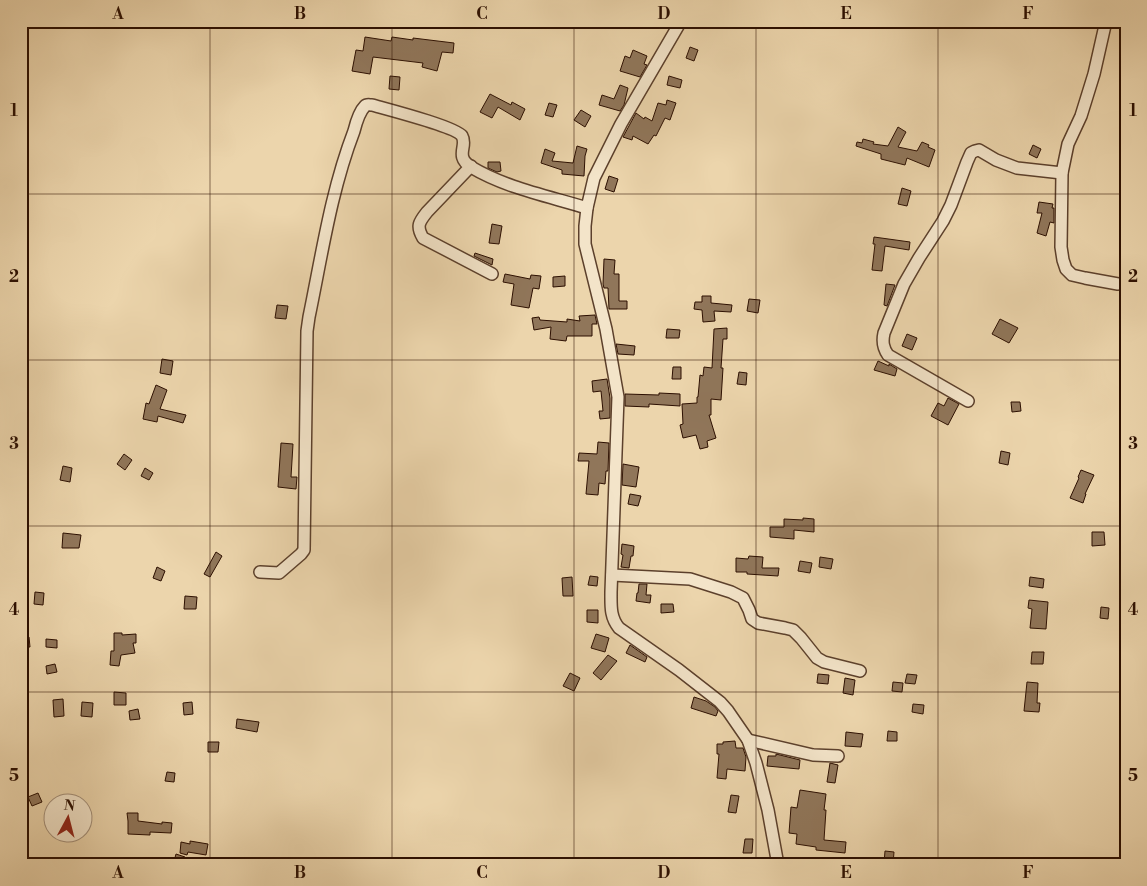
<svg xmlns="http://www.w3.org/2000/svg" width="1147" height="886" font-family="'Libre Bodoni',serif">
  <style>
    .building { fill: #90765a; stroke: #2c0f01 }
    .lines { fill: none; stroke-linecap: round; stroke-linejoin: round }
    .minor-casing { stroke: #5c402c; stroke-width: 14 }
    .minor { stroke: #f3e4c9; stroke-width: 11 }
    .grid { fill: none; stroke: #2c0f01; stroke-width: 1; stroke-opacity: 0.55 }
    .neatline { fill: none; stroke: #2c0f01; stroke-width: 2 }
    .grid-label { font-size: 16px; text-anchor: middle; font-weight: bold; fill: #2c0f01 }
  </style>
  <rect width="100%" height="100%" fill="#ecd5ac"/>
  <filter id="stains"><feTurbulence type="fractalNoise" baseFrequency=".004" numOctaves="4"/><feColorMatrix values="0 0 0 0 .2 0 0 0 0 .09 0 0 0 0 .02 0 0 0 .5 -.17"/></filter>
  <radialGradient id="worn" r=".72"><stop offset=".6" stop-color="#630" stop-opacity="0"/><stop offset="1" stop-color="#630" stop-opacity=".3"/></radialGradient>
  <g class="building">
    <polygon points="365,37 391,41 392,37 413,40 413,38 454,43 453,53 442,52 437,71 422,67 423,63 373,57 370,74 352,71 356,50 363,51"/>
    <polygon points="690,47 698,50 694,61 686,58"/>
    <polygon points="633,50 647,56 644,64 647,65 640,77 620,71 625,56 630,58"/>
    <polygon points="390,76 400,77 399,90 389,89"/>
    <polygon points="669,76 682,80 680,88 667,85"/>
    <polygon points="620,85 628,88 624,105 620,111 599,105 602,95 614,99"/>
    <polygon points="490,94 511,105 512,102 525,109 520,120 498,107 492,118 480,112"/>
    <polygon points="667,100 676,103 670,120 665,118 656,136 654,135 648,144 633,136 632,140 623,137 636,113 644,119 645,117 652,121 658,103 666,105"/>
    <polygon points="549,103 557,105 553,117 545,115"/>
    <polygon points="581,110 591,116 585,127 574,120"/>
    <polygon points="898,127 906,132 898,147 917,151 922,142 929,145 928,147 935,150 929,167 907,158 905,165 881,159 881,154 856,146 857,142 862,143 863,139 874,142 873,144 888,146"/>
    <polygon points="1033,145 1041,149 1037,158 1029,154"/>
    <polygon points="577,146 587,149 585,156 584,176 562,174 562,170 541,163 545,149 555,153 552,161 573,163"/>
    <polygon points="488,162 500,162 501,171 497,172 488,168"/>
    <polygon points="609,176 618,179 614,192 605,189"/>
    <polygon points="902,188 911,191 907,206 898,204"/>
    <polygon points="1039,202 1053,204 1052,208 1054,208 1054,223 1050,222 1046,236 1037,233 1042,213 1037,213"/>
    <polygon points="492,224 502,226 499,244 489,243"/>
    <polygon points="874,237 910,242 909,250 885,246 882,271 872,270 875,244 873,244"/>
    <polygon points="475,253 493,259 492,265 474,256"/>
    <polygon points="604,259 615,260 614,274 619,274 619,301 627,301 627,309 609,309 608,288 604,288 603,284"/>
    <polygon points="505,274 530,279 531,275 541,276 539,289 533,288 529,308 511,305 514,284 503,282"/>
    <polygon points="565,276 565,286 553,287 553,277"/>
    <polygon points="886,284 895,285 887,306 884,305"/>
    <polygon points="702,296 711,296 711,303 732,305 731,312 714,311 715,321 703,322 702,310 694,309 695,302 702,302"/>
    <polygon points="749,299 760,300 758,313 747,311"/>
    <polygon points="277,305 288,306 286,319 275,318"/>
    <polygon points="595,315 597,324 592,324 592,336 567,336 566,341 550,339 551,327 534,330 532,318 539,317 540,320 567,322 567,319 580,321 579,316"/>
    <polygon points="1000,319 1018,328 1009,343 992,334"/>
    <polygon points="727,328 727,339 723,339 721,368 723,368 721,400 711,399 711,415 709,415 716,438 707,441 708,447 700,449 696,435 683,438 680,425 683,424 682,404 697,403 697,397 698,397 700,375 703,376 704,367 712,368 714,329"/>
    <polygon points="667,329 680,330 679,338 666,338"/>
    <polygon points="907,334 917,338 912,350 902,346"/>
    <polygon points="616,344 635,346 634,355 618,354"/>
    <polygon points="162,359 173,361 171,375 160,373"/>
    <polygon points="878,361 889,366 889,364 897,369 895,376 874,370"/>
    <polygon points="673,367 681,367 681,379 672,379"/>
    <polygon points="739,372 747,373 746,385 737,384"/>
    <polygon points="607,379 610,398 610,418 600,419 599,411 603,411 601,391 593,392 592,381"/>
    <polygon points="156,385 167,390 160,409 186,415 183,423 158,416 157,422 143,419 146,403 149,404"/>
    <polygon points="659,393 680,394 680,406 649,404 649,407 625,406 625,394 659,395"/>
    <polygon points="948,398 959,404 948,425 931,416 938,403 944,406"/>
    <polygon points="1011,402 1020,402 1021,411 1012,412"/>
    <polygon points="598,442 609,443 608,471 606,471 605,484 599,483 598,495 586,494 589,461 578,461 579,453 597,454"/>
    <polygon points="281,443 293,444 291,477 297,477 296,489 278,487"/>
    <polygon points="1001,451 1010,453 1008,465 999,463"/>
    <polygon points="124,454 132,460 125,470 117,464"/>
    <polygon points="623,464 639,467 636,487 622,485"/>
    <polygon points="63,466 72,468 70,482 60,480"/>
    <polygon points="145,468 153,473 149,480 141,476"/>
    <polygon points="1081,470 1094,475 1085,494 1086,494 1083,503 1070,498 1079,478 1078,477"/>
    <polygon points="630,494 641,496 638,506 628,504"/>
    <polygon points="803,518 814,519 814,532 794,530 794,539 770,537 770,527 784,527 784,519 803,520"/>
    <polygon points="1092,532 1104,532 1105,545 1092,546"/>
    <polygon points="63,533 81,535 79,548 62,548"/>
    <polygon points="622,544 634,546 633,556 631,556 629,568 621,567 623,555 621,554"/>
    <polygon points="216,552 222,556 210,577 204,574"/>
    <polygon points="749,556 763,557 762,568 779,568 778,576 747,574 747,572 736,572 736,558 748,559"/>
    <polygon points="820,557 833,559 831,569 819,567"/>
    <polygon points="800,561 812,563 810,573 798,571"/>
    <polygon points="157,567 165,571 161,581 153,578"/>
    <polygon points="590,576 598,577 597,586 588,585"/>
    <polygon points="572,577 573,596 563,596 562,578"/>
    <polygon points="1030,577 1044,579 1043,588 1029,586"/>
    <polygon points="639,584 647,584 646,595 651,595 650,603 636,601 637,593 638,593"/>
    <polygon points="35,592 44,593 43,605 34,604"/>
    <polygon points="185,596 197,597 196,609 184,609"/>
    <polygon points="1029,600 1048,602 1046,629 1030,628 1032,609 1028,608"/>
    <polygon points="661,604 673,604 674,612 661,613"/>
    <polygon points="1101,607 1109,608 1108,619 1100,618"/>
    <polygon points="587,610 598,610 598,623 587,622"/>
    <polygon points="114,633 122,633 122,635 136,634 136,643 133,643 135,653 121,655 119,666 110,665 111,651 114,651"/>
    <polygon points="596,634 609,638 605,652 591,648"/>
    <polygon points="21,637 29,637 30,647 21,647"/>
    <polygon points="46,639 57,640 57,648 46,647"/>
    <polygon points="630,645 647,657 645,662 626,653"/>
    <polygon points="1032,652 1044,652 1043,664 1031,664"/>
    <polygon points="608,655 617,661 601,680 593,673"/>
    <polygon points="55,664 57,672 47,674 46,666"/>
    <polygon points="570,673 580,678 574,691 563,686"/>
    <polygon points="818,674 829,675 828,684 817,683"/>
    <polygon points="907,674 917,675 915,684 905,683"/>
    <polygon points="845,678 855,680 853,695 843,693"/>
    <polygon points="893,682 903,683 902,692 892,691"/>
    <polygon points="1027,682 1038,683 1037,703 1040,703 1039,712 1024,711"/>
    <polygon points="114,692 126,693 126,705 114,705"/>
    <polygon points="694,697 706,701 715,707 718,711 716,716 691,708"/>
    <polygon points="63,699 64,716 54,717 53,700"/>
    <polygon points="82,702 93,703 92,717 81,716"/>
    <polygon points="192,702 193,714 184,715 183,703"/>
    <polygon points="913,704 924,705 923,714 912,712"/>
    <polygon points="138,709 140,719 130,720 129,711"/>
    <polygon points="237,719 259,722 257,732 236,728"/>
    <polygon points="888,731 897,732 897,741 887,741"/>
    <polygon points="846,732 863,734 861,747 845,746"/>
    <polygon points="735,741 736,748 743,748 746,757 745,771 727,769 726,779 717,778 719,754 717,754 717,744 723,744 723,742"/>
    <polygon points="208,742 219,742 218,752 208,752"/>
    <polygon points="776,754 800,760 799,769 767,766 768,756 776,756"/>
    <polygon points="830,763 838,765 835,783 827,782"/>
    <polygon points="167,772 175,773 174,782 165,781"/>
    <polygon points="800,790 826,794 824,810 826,810 824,840 846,842 845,853 816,850 816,847 796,844 797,834 789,833 791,807 797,808"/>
    <polygon points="38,793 42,802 32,806 28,797"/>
    <polygon points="731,795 739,796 736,813 728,812"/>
    <polygon points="127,813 138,813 138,821 162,824 162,822 172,823 171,833 150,832 150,835 128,834 128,821"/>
    <polygon points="745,839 753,839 752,853 743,853"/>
    <polygon points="190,841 208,844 206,855 188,852 187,855 180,853 181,842 190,844"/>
    <polygon points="885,851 894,852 893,864 884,863"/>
    <polygon points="176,854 185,857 183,865 173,865"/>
  </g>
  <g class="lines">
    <defs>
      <g id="minor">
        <path d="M681,21L621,124L594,178L587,208L585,226V244L606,329L618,397L611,592C611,606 610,617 619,628L679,670L720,702L728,711L748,740L756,763L768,810L778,865"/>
        <polyline points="1106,21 1094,74 1081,116 1068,144 1062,173 1061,247 1063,260 1066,269 1072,275 1085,278 1118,284"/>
        <path d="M471,166L427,212C419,222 416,226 423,238L492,274"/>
        <path d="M968,401L888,355C883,348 882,342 884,333L904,284L919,258L943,221L951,205L967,162L971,153L975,151L979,150L996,160L1017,168L1062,173"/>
        <path d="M260,572L279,573L301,554L304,550L307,331L309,317C322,254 331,191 354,131C356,123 359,112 365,106C367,104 369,105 372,105C386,109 456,127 462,136C468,146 454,156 471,167C506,188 548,196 587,208"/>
        <polyline points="612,575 690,579 731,592 743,598 749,610 752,619 758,623 785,628 793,630 801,638 817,658 824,662 860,671"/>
        <polyline points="748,740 813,755 838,756"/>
      </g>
    </defs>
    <use href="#minor" class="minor-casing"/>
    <use href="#minor" class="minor"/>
  </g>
  <path class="grid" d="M210,21V865M392,21V865M574,21V865M756,21V865M938,21V865M21,194H1126M21,360H1126M21,526H1126M21,692H1126"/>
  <rect width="1147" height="886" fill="none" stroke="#ecd5ac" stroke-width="55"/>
  <g transform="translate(68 818) rotate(7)"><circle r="24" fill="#f3e4c9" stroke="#a38f79"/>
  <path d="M0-4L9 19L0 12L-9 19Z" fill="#8f2418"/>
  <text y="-8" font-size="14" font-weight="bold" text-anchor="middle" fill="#2c0f01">N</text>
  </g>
  <rect x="28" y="28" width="1092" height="830" class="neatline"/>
  <g class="grid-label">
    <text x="118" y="19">A</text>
    <text x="300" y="19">B</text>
    <text x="482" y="19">C</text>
    <text x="664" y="19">D</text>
    <text x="846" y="19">E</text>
    <text x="1028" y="19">F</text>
    <text x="14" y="116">1</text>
    <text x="1133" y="116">1</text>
    <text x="14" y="282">2</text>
    <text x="1133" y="282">2</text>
    <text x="14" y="449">3</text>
    <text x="1133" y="449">3</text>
    <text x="14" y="615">4</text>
    <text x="1133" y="615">4</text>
    <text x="14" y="781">5</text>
    <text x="1133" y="781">5</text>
    <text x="118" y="878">A</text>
    <text x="300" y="878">B</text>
    <text x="482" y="878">C</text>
    <text x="664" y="878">D</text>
    <text x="846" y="878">E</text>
    <text x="1028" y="878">F</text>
  </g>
  <rect width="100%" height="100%" filter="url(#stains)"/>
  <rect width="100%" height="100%" fill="url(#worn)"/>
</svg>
